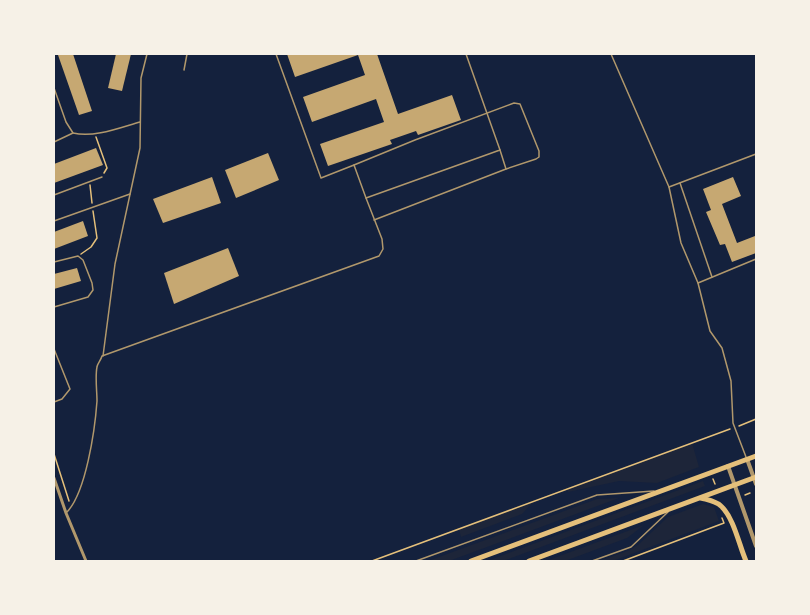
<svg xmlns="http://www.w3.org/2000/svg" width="810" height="615" font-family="Roboto,sans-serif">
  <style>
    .green { fill: #1d2539 }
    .building { fill: #c6a872 }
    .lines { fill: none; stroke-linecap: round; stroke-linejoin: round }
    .path { stroke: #e5c07b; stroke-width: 1.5 }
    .service { stroke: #b1986c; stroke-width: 1.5 }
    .minor { stroke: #b1986c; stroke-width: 3 }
    .tertiary { stroke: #b1986c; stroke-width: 4 }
    .primary { stroke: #e5c07b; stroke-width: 5 }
  </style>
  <rect width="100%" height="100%" fill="#14213d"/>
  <g class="green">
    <polygon points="692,443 699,467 657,483 619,481 568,492 567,489"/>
    <polygon points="703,481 705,486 503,561 487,561"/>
    <polygon points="619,498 449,561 428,561 597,499"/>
    <polygon points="534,501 522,514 461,537 459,529"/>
    <polygon points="703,504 714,507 719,521 613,561 599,561 630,550 638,545 668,517"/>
    <polygon points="644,525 627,538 565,561 546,561"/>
  </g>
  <g class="building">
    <polygon points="61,54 73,54 92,111 79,115 58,55"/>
    <polygon points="116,54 131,54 122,91 108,88"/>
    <polygon points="287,54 377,54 398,114 452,95 461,120 418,135 416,131 390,140 392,144 328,166 320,144 384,122 376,99 312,122 303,97 365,75 358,55 295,77"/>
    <polygon points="96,148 103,165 54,183 54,164"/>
    <polygon points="268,153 279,180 236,198 225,170"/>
    <polygon points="212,177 221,203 163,223 153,199"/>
    <polygon points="733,177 741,196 722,204 737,243 755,236 756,253 732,262 725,244 720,245 706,212 711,210 703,189"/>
    <polygon points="83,221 88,236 54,249 54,232"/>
    <polygon points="228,248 239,276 174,304 164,273"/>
    <polygon points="77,268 81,281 54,289 54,274"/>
  </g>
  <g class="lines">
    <g class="path">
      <polyline points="96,137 107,168 104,173"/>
      <polyline points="90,185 92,203"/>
      <polyline points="81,254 91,247 97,238 93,211"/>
      <polyline points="739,426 756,419"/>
      <polyline points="54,454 69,501"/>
      <polyline points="713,479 715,484"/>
      <polyline points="745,495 750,493"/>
      <polyline points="372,561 730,429"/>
      <polyline points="623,561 724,523 722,518"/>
    </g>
    <g class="service">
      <polyline points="276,54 321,178 354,165 366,198"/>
      <polyline points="611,54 669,187 681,243 698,283 710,331 722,348 731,381 733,423 746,457"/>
      <polyline points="184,70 187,54"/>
      <path d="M54,88L66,122L73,133C94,138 119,128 140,122"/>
      <polyline points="54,142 73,133"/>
      <polyline points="354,165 415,140 514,103 520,104 539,151 539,157 536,159 506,169"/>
      <polyline points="680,183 712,277"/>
      <polyline points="669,187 756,154"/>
      <polyline points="54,195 102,177"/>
      <polyline points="374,220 506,169 500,150"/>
      <polyline points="54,221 130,194"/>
      <polyline points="54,262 78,256 83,260 92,283 93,290 88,297 54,307"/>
      <polyline points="698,283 756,259"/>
      <polyline points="54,349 70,389 62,399 54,402"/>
      <polyline points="103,356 115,264 140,148 141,78 147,54"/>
      <path d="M66,513C86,494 95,429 97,401C97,392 95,376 97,367C97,364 101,360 102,356L379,256L383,249L382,239L366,198L500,150L466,54"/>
      <polyline points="416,561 597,495 654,491"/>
      <polyline points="592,561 631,547 668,512"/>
    </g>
    <polyline class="minor" points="54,478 66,513 86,561"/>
    <g class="tertiary">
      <polyline points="747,459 756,484"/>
      <polyline points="728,466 756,546"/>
    </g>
    <g class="primary">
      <path d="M701,498C708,500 716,501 721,506C734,518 739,545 746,561"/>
      <polyline points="471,561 756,456"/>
      <polyline points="529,561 756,477"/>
    </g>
  </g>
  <rect width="810" height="615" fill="none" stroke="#f6f1e7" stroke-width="110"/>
</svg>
